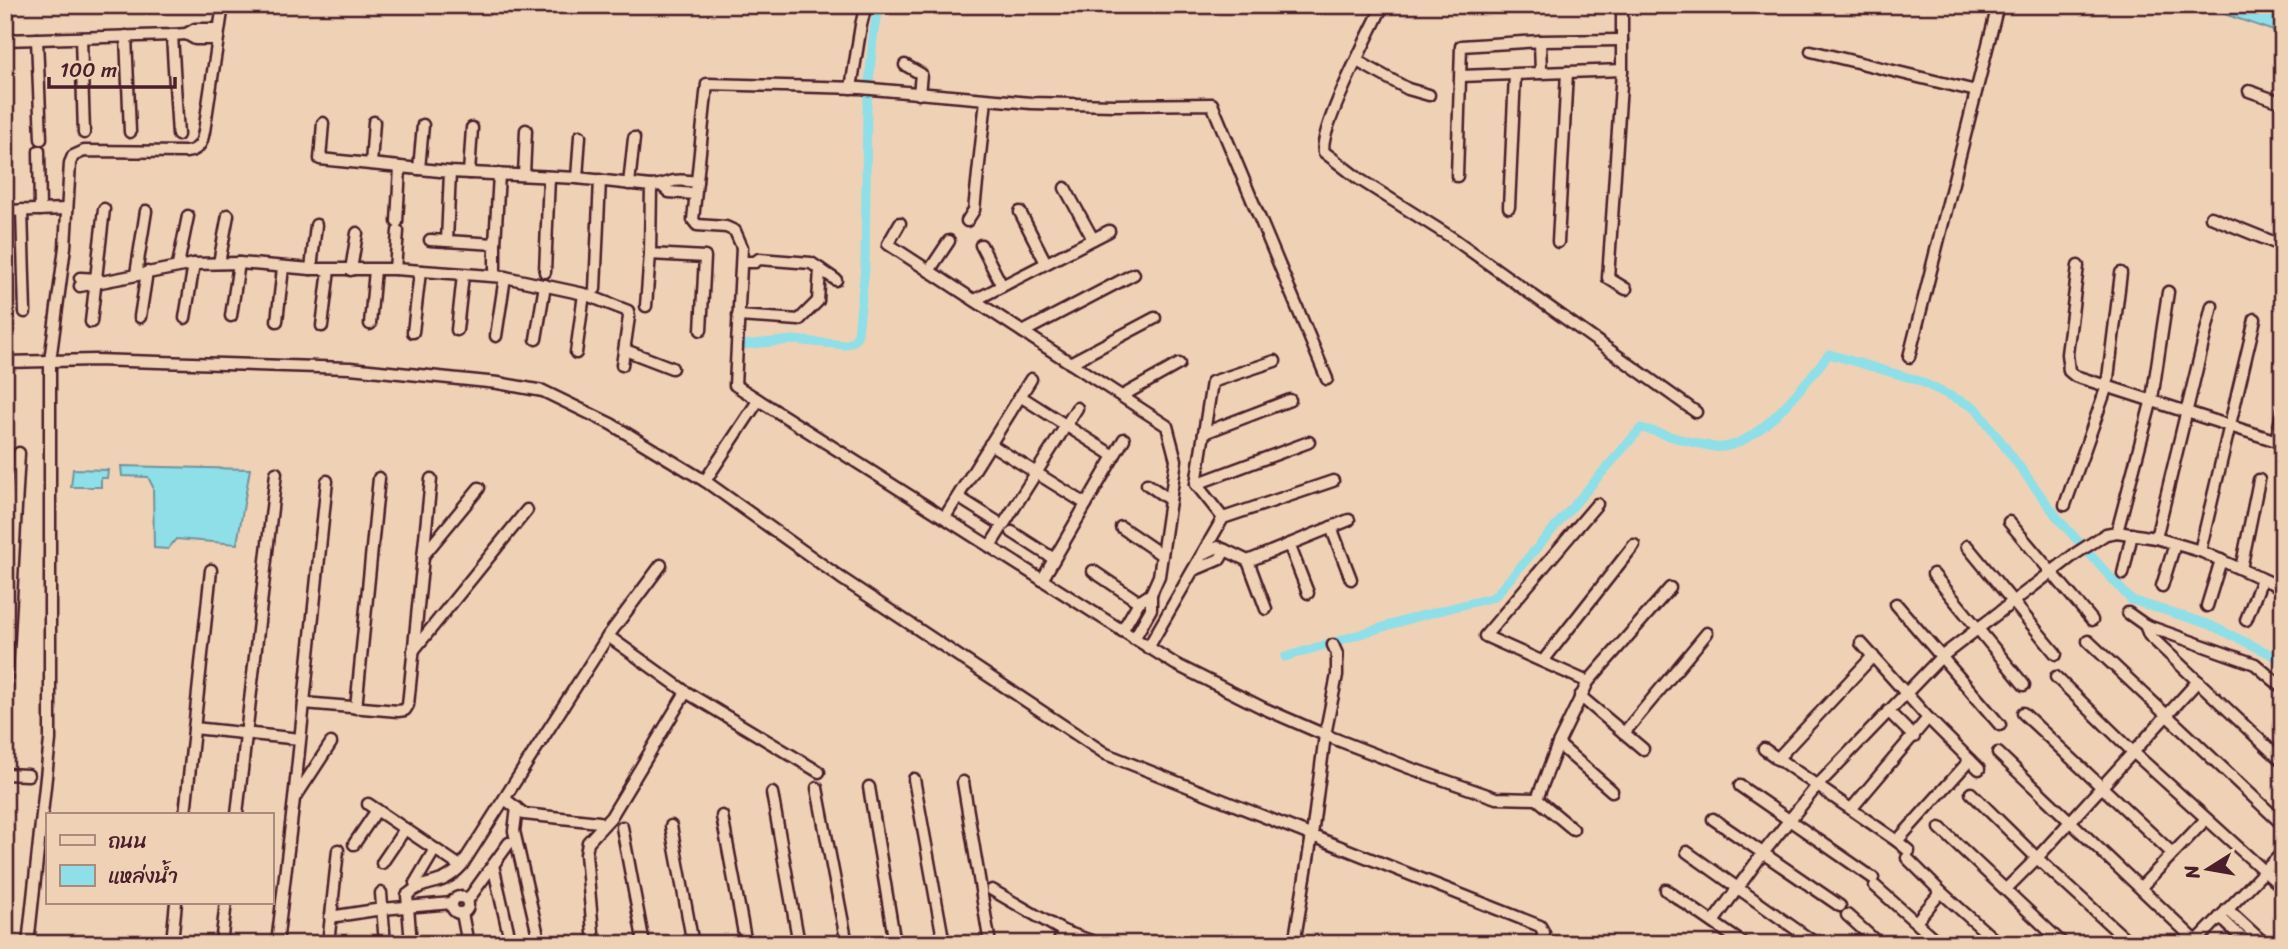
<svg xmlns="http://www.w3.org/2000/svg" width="2288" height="949" font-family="Sriracha,'Playpen Sans Thai',sans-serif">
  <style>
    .water { fill: #8edfe7; stroke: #73929c; stroke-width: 2 }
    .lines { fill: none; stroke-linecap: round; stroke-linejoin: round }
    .stream { stroke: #73929c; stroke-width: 2.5 }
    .canal { stroke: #8edfe7; stroke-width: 9 }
    .minor-casing { stroke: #4a1f2b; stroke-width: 15 }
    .minor { stroke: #efd2b6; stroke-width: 10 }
  </style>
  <rect width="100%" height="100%" fill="#efd2b6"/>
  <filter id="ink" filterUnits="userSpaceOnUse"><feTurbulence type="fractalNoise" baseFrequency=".0143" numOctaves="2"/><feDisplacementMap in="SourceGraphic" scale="14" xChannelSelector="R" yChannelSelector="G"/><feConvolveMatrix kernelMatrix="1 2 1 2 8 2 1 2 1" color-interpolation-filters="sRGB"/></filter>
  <g filter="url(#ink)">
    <g class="water">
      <polygon points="2198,5 2283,5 2283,34"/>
      <polygon points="121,466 250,469 237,544 176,539 168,549 154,548 153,487 148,477 122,476"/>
      <polygon points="73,469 108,470 107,478 101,478 101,487 71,487"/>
    </g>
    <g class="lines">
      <polyline class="stream" points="992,930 996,944"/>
      <g class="canal">
        <polyline points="742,345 793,340 845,345 854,341 858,334 865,268 867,108 873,38 876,19 882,5"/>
        <path d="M1285,657L1416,617L1494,597L1641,428C1665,434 1690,443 1715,447C1755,452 1806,382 1829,354L1917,380L1976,408L2060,521L2131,600L2208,624L2283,660"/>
      </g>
      <defs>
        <g id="minor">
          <path d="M1383,5C1372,29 1317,133 1324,152L1359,179L1454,239L1696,412"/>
          <polyline points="186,34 195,39 217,39"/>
          <polyline points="172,35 178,135"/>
          <polyline points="126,36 130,132"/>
          <polyline points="81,38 84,133"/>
          <polyline points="37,39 41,139"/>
          <polyline points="5,40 172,35 186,34 195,29 218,29"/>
          <polyline points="1540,41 1622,40"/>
          <polyline points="1811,51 1976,91"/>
          <polyline points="1357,61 1408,89 1429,95"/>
          <polyline points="905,65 921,74 919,94"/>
          <polyline points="1622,70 1608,278 1626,289"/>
          <polyline points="1461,76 1541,73"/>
          <polyline points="851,88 861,25 866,5"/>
          <polyline points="2249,91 2283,103"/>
          <polyline points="323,123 320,159 450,172 577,178 651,186 650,254 705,257 701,330"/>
          <polyline points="39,151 40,210"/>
          <polyline points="371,164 374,122"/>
          <polyline points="419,169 423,125"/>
          <polyline points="450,172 447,241 495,244 499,174"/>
          <polyline points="469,173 472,128"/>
          <polyline points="524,175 526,130"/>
          <polyline points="1457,176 1461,46 1540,41 1541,73 1622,70 1622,5"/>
          <polyline points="577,178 580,136"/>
          <polyline points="629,184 634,138"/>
          <path d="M651,186C659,186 663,184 670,182C678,179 688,181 697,182"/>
          <polyline points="662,186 669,192 695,194"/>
          <polyline points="1065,188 1093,239"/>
          <polyline points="1509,207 1515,75"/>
          <polyline points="22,210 25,312"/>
          <polyline points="5,211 67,209"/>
          <polyline points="1020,212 1046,263"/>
          <polyline points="2211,217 2283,246"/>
          <polyline points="967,221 974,210 986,100"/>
          <polyline points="397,222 400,167"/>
          <polyline points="900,223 888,244 1167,426 1176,460 1159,576 1151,594"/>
          <polyline points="430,240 447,241"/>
          <polyline points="1558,242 1567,72"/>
          <polyline points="981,245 1002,286"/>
          <polyline points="219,263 228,215"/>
          <polyline points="178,265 188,216"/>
          <polyline points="2078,266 2067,354 2069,371 2075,376 2283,443"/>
          <polyline points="311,269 316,225"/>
          <polyline points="395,269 398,231"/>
          <polyline points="495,269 495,244"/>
          <polyline points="820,269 836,280"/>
          <polyline points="351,270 357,233"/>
          <polyline points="929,271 949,241"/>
          <polyline points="545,272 549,177"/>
          <polyline points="136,274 146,211"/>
          <polyline points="80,278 99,279"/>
          <polyline points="80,286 194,264 239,263 311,269 395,269 505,277 584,294 628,311 629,317 622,365"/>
          <polyline points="595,289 600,180"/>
          <polyline points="975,300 1109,231"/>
          <polyline points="646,306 650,254"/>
          <polyline points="231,316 239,263"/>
          <polyline points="738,316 799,320 818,301 820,269 811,263 759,259 755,262 742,262"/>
          <polyline points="140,317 147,272"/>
          <polyline points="185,318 194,264"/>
          <polyline points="277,321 283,268"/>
          <polyline points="91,322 104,209"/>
          <polyline points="370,324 375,270"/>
          <polyline points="322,326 329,270"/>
          <polyline points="457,330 463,275"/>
          <polyline points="413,332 420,272"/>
          <polyline points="1023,332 1134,274"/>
          <polyline points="496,336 505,277"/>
          <polyline points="536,339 545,285"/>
          <polyline points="625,350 672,368"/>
          <polyline points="576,353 584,294"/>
          <polyline points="1909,357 1998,5"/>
          <polyline points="5,362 95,360 350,368 498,383 543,391 611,424 705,481 841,578 1106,754 1540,926 1544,933 1539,944"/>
          <polyline points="1070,363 1155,318"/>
          <polyline points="1327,379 1212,104 1114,105 1031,103 860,88 707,84 693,220 697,225 726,227 735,231 742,247 735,385 1175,664 1263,708 1325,735 1410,768 1496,798 1537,799 1558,744 1588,682 1485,636 1597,504"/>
          <polyline points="1020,396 1114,456"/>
          <polyline points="1122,396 1179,364"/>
          <polyline points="1204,433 1290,400"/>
          <polyline points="2276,441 2283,408"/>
          <polyline points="990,444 1086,504"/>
          <polyline points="705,481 758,401"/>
          <polyline points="1147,484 1170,500"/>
          <polyline points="1196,484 1309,442"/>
          <polyline points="958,497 996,521"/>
          <polyline points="2065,505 2107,386 2121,273"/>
          <polyline points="945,517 1031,379"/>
          <polyline points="1223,518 1196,484 1212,382 1275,361"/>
          <polyline points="2009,522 2092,620"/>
          <polyline points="1121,527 1162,555"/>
          <polyline points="1331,527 1351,579"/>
          <polyline points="1012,532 1054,559"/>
          <polyline points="2117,532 2156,538 2200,551 2283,588"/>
          <polyline points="2156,538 2212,306"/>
          <polyline points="1289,544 1308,593"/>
          <polyline points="990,546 1077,408"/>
          <polyline points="1967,546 2056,654"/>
          <polyline points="1225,550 1248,561 1349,520"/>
          <polyline points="2200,551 2255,319"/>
          <polyline points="423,556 479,488"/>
          <polyline points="1248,561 1266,609"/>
          <polyline points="2241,569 2259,480"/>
          <polyline points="1194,570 1220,559 1225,550 1218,547 1203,554"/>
          <polyline points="1093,571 1139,602"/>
          <polyline points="1933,574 2024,685"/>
          <polyline points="2123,574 2132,534"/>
          <polyline points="1042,580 1124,439"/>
          <polyline points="2162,586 2175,544"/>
          <polyline points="1896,604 2000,725"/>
          <polyline points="2207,606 2221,560"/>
          <polyline points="2128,613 2145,625 2255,664 2283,688"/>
          <polyline points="2246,620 2262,579"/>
          <polyline points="2145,625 2149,635 2283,762"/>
          <polyline points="1122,631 1139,602 1151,594 1151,609 1134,639"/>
          <polyline points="608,636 686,692 819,772"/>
          <polyline points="2088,641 2283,825"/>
          <polyline points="1861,643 1928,718 1979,769"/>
          <polyline points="1148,648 1223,518 1333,481"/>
          <polyline points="413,651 527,510"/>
          <polyline points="1543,661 1634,545"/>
          <polyline points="2056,677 2133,752 2283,888"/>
          <polyline points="1588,682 1670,588"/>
          <polyline points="1580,696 1643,749"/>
          <polyline points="304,703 398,711 405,710 408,705 431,479"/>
          <polyline points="5,705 19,453"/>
          <polyline points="356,708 379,478"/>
          <polyline points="1888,711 1914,737"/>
          <polyline points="2023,713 2172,853"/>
          <polyline points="194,728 300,739"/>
          <polyline points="1624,733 1707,633"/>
          <polyline points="1558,744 1612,791"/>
          <polyline points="1764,749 1897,841 1970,760"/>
          <polyline points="1998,753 2196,941"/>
          <polyline points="1777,759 1873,656"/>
          <polyline points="5,774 28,775"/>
          <polyline points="914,779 944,944"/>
          <polyline points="963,782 990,944"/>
          <polyline points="1740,786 1873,878"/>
          <polyline points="869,787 895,944"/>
          <polyline points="817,788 847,944"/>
          <polyline points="772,793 799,944"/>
          <polyline points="1971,793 2037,858 2131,944"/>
          <polyline points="297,795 331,743"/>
          <polyline points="505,799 524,814 599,822"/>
          <polyline points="1537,799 1573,829"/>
          <polyline points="368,804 460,866"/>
          <polyline points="517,808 514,831 540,944"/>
          <polyline points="1852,808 1928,718"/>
          <polyline points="185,814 211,570"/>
          <polyline points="237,814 276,473"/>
          <polyline points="722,816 746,944"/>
          <polyline points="1713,819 1840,906"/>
          <polyline points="671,826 693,944"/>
          <polyline points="622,827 644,944"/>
          <polyline points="1940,828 2063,944"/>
          <polyline points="1897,841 1909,851"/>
          <polyline points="354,844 377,810"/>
          <polyline points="1687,852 1811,940"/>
          <polyline points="1907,858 1941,892 1999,944"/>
          <polyline points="382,863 405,829"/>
          <polyline points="493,865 511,944"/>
          <polyline points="415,883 435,849"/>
          <polyline points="1875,886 1940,944"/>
          <polyline points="2141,887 2206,819"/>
          <polyline points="2006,889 2037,858 2198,681"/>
          <polyline points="992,890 1063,931 1100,944"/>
          <polyline points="1666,890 1744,944"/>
          <polyline points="381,893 385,944"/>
          <circle cx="460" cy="905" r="8"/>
          <polyline points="467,901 509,843"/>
          <polyline points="2227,909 2265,944"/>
          <polyline points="462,913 468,944"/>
          <polyline points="1847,915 1879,944"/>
          <polyline points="330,917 382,909 452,903"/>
          <polyline points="2220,917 2248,944"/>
          <polyline points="1713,922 1763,853 1817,786 1941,657 2075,554 2106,534 2117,532 2152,399 2168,292"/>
          <polyline points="1916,922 1941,892"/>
          <polyline points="172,942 176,902"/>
          <path d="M28,944L50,740V361L65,247L70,163L73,156L84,151L186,152C202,150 203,139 205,125L223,5"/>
          <polyline points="221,944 226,902"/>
          <polyline points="277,944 294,799 327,481"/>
          <polyline points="328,944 338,850"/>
          <path d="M411,944L407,895C426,878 441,889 462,865L608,636L661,565"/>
          <polyline points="594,944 586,854 588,842 611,817 686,692"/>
          <polyline points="1058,944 1063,931"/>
          <polyline points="1294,944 1312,835 1325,735 1337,675 1337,654 1333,645"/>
          <polyline points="2194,944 2283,852"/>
        </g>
      </defs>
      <use href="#minor" class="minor-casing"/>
      <use href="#minor" class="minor"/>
    </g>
  </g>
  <rect width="2288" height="949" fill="none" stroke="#efd2b6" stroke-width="28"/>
  <rect x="14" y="14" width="2260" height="921" fill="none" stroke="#4a1f2b" stroke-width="2.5" filter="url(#ink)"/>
  <rect x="46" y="813" width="228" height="91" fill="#efd2b6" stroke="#ad8a7e" stroke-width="2"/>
  <rect x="60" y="835" width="35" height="10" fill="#efd2b6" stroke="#ad8a7e" stroke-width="2"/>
  <text x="108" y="848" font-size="21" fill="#4a1f2b">ถนน</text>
  <rect x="60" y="865" width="35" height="21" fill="#8edfe7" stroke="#ad8a7e" stroke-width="2"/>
  <text x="108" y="883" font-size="21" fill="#4a1f2b">แหล่งน้ำ</text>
  <g transform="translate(2208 869) rotate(259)" stroke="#efd2b6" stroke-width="5" paint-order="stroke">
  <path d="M0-5L12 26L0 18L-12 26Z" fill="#4a1f2b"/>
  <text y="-10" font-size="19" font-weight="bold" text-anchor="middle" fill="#4a1f2b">N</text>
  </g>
  <path d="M49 77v10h126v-10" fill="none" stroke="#4a1f2b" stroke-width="3.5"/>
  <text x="60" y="77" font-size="21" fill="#4a1f2b" stroke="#efd2b6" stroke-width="5" paint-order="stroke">100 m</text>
</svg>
